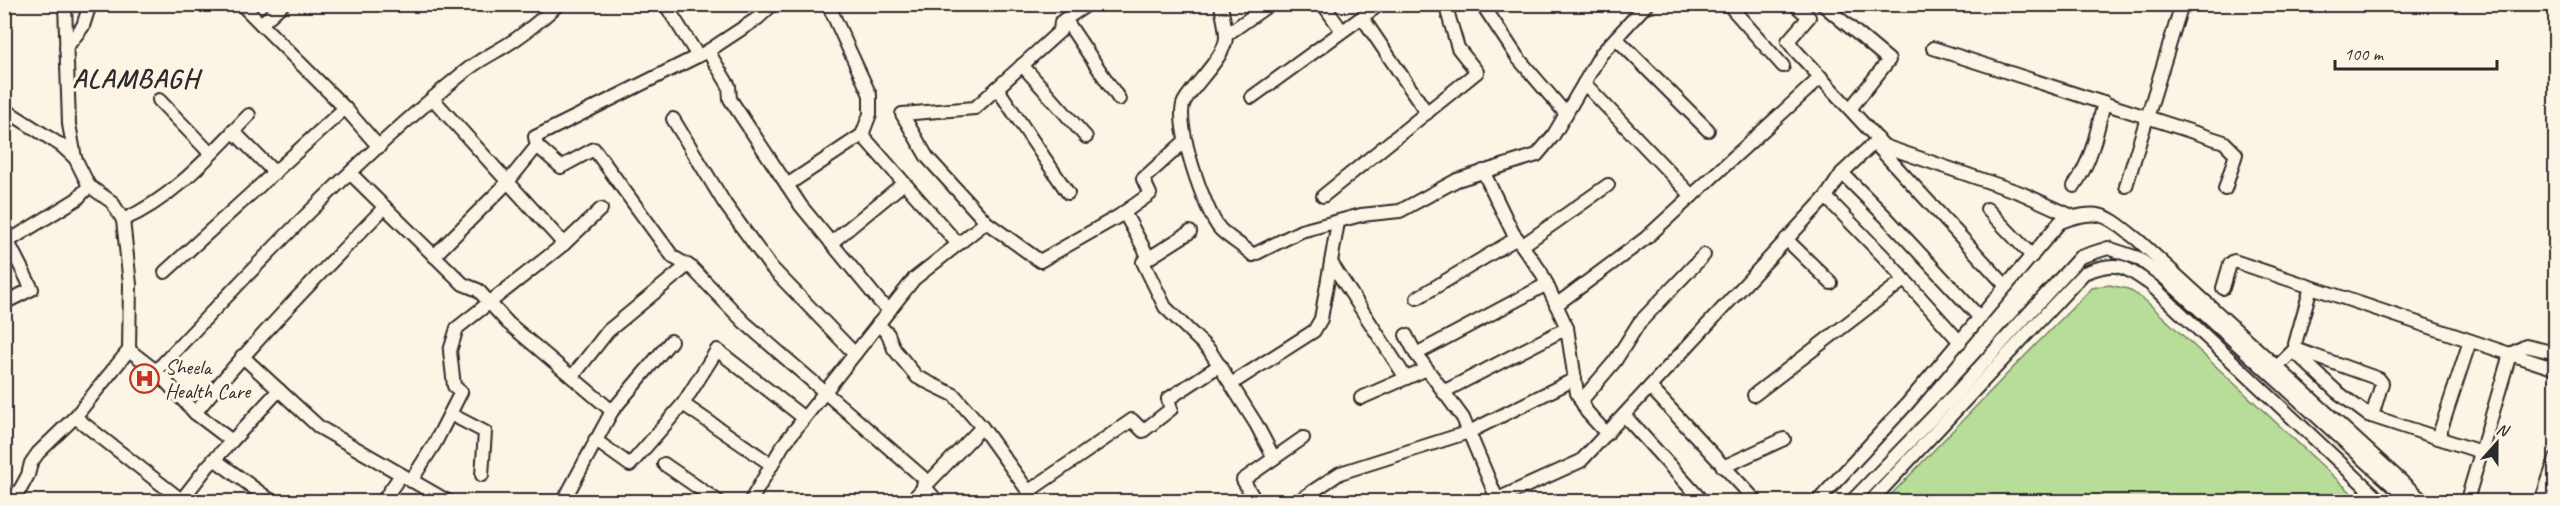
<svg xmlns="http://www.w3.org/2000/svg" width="2560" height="506" font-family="Caveat,sans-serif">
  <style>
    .green { fill: #b7dd98; stroke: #718462; stroke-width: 1.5 }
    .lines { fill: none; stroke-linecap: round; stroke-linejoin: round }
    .minor-casing { stroke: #2b2b2b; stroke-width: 16 }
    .minor { stroke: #fcf5e5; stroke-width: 12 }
    .labels { text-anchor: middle; stroke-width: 6; stroke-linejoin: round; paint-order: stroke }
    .poi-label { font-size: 21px; fill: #2b2b2b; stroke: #fcf5e5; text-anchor: start }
    .district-label { font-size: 27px; font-weight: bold; letter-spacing: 1.5px; fill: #2b2b2b; stroke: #fcf5e5 }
  </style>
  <rect width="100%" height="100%" fill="#fcf5e5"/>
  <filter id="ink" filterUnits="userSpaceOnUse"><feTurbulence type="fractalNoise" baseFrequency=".0167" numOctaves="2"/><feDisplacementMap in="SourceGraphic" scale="12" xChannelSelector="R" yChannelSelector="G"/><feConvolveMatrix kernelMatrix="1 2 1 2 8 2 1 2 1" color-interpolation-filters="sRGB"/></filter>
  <g filter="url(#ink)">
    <polygon class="green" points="2109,285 2128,289 2146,301 2360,501 1885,501 2009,372 2092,288"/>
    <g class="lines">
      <defs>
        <g id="minor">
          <polyline points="65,4 69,124 75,158"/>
          <polyline points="665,4 698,56"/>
          <polyline points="828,4 870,95 870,114 862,135 958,244"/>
          <polyline points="1088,4 1061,22 1060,31 975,108 902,114 927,157 986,222 1040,261 1119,216 1150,194 1143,179 1185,141"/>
          <path d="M1221,4C1222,15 1226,26 1226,37C1226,56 1193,85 1184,102C1174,123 1205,212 1220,229C1229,238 1243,246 1253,255L1301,231L1361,215L1400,211L1457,180L1537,155L1553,136L1601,54L1647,4"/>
          <polyline points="1323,4 1342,31"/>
          <polyline points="1482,4 1518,58 1566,114"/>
          <polyline points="1728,4 1783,66"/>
          <polyline points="1794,4 1809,17 1788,41 1795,50 1884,146 2021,193 2074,217"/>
          <polyline points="1822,4 1889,60 1850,109"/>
          <polyline points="1362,17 1427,113"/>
          <polyline points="1065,19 1119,99"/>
          <polyline points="261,24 283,4"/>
          <polyline points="1226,35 1270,4"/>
          <polyline points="1616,38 1708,130"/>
          <polyline points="66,48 83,26 90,4"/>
          <polyline points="1933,48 2224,142 2236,154 2225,189"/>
          <polyline points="708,51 729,86 730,99 801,206 880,302 890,310"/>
          <polyline points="1022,65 1086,137"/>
          <polyline points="1584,83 1692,196"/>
          <polyline points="997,88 1068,193"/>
          <polyline points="1252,97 1380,4"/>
          <polyline points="433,99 564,244"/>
          <polyline points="159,100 210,153"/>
          <polyline points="345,108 379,147"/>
          <polyline points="4,109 62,146 75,158 89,186 112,202 123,220 130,284 129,350 156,371 195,413 232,441 279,390"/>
          <polyline points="673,119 725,204 770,266 855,354"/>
          <polyline points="233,131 275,173"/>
          <polyline points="1881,145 1880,149 2006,286"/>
          <polyline points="537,146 561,167 594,149 673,257 692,268 744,322 927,481"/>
          <polyline points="1483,171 1513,233 1541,272 1567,328 1577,393 1587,412 1607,434"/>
          <polyline points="350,173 463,284 478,290 508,323 612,411"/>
          <polyline points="1842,173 1885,216 1980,318"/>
          <polyline points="787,185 862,135"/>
          <path d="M2074,186C2092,160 2097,132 2104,102"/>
          <polyline points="2126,186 2182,4"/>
          <polyline points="1323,196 1477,72 1458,48 1445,4"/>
          <polyline points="1826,197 1886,259 1960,342"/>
          <polyline points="1987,209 2032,256"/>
          <polyline points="1124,212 1149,258 1143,262 1165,307 1210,351 1256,424 1274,458"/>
          <path d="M123,220C174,198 211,154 249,115"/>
          <polyline points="1786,239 1831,283"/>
          <polyline points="7,242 77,199 89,186"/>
          <polyline points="831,243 904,183"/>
          <polyline points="1523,245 1608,185"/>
          <polyline points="434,256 507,183 537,146 535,137 708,51 758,18 773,4"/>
          <polyline points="1149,258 1190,232"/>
          <polyline points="1332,264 1406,378"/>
          <polyline points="165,272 345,108 241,4"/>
          <polyline points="2311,287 2295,344 2298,355 2336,391 2368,415 2481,452"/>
          <polyline points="2223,288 2230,264 2234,261 2510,354 2467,500"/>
          <polyline points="1417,298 1517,238"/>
          <polyline points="4,303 32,289 5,236"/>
          <polyline points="1556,305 1646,238 1821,77"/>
          <polyline points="878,324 888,334 894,349 917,377 954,395 982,427 1036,502"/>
          <polyline points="1406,335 1416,354 1463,418 1497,499"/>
          <polyline points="1416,354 1547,284"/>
          <polyline points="2510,354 2526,346 2556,353"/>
          <polyline points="2510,354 2556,369"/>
          <polyline points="242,356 319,427 449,502"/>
          <polyline points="2277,367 2295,349 2379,379 2382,383 2372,416"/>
          <path d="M156,371C253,268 352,163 463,73C480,58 502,50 520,36C534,26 546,15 559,4"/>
          <polyline points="572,377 608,331 688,265"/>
          <polyline points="1231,384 1314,331 1321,319 1338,222"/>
          <polyline points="1650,387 1757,502"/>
          <polyline points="1443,392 1567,328"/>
          <polyline points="1754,395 1904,280"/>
          <polyline points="1361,398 1427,369"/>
          <polyline points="1581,401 1615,361 1639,323 1704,255"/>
          <polyline points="683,404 772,465"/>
          <path d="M195,413C254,341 319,274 385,207"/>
          <polyline points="450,414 485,432 482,475"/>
          <polyline points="1624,415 1703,502"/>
          <polyline points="75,417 184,502"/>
          <polyline points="2438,438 2470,341"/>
          <polyline points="595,440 630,465 683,404 717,350 804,418"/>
          <polyline points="214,459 273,502"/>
          <polyline points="664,464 719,502"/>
          <polyline points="1723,467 1784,439"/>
          <polyline points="411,481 435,443 461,392 454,386 450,351 457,328 564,244 601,209"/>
          <polyline points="923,485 938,502"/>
          <polyline points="1029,491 1132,420 1143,431 1171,409 1168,399 1220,365"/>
          <polyline points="11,502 21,488 28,475 31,463 38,453 75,417 129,350"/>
          <polyline points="180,502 208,466 232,441"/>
          <polyline points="382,502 401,475"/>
          <polyline points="563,502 612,411 671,341"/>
          <polyline points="750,502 783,445 914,279 986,222"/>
          <polyline points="910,502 982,427"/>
          <polyline points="1256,502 1243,480 1303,438"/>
          <polyline points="1297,502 1340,473 1469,432 1575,379"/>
          <polyline points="1491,502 1581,461 1826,197 1842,173 1878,139"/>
          <path d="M1817,502L1907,404L2060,222C2101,207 2106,215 2138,240L2424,502"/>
          <polyline points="1851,502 1957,392 2080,257 2108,248 2138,258 2166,279 2411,502"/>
          <path d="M1870,502L2084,273C2117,260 2122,265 2150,284L2382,502"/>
          <polyline points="2541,502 2556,458"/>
        </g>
      </defs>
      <use href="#minor" class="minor-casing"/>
      <use href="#minor" class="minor"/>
    </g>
  </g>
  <defs>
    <symbol id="hospital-ring" viewBox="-11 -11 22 22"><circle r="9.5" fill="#fcf5e5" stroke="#c8321e" stroke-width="1.5"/><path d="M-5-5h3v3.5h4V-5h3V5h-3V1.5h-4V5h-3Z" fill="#c8321e"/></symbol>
  </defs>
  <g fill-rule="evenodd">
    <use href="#hospital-ring" x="128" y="362" width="33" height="33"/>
  </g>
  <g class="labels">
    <g class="poi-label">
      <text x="165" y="374">Sheela<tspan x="165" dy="24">Health Care</tspan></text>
    </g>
    <g class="district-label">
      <text x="136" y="87">ALAMBAGH</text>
    </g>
  </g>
  <rect width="2560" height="506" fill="none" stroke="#fcf5e5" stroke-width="24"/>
  <rect x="12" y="12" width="2536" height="482" fill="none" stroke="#2b2b2b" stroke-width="2" filter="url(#ink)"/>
  <g transform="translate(2497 443) rotate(21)" stroke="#fcf5e5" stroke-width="4.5" paint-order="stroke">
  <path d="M0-4.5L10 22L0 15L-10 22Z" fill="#2b2b2b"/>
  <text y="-9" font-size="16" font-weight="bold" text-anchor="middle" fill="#2b2b2b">N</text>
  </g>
  <path d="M2335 60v9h162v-9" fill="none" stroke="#2b2b2b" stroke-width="3"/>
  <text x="2344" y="60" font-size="18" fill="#2b2b2b" stroke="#fcf5e5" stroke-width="4.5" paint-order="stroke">100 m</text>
</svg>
